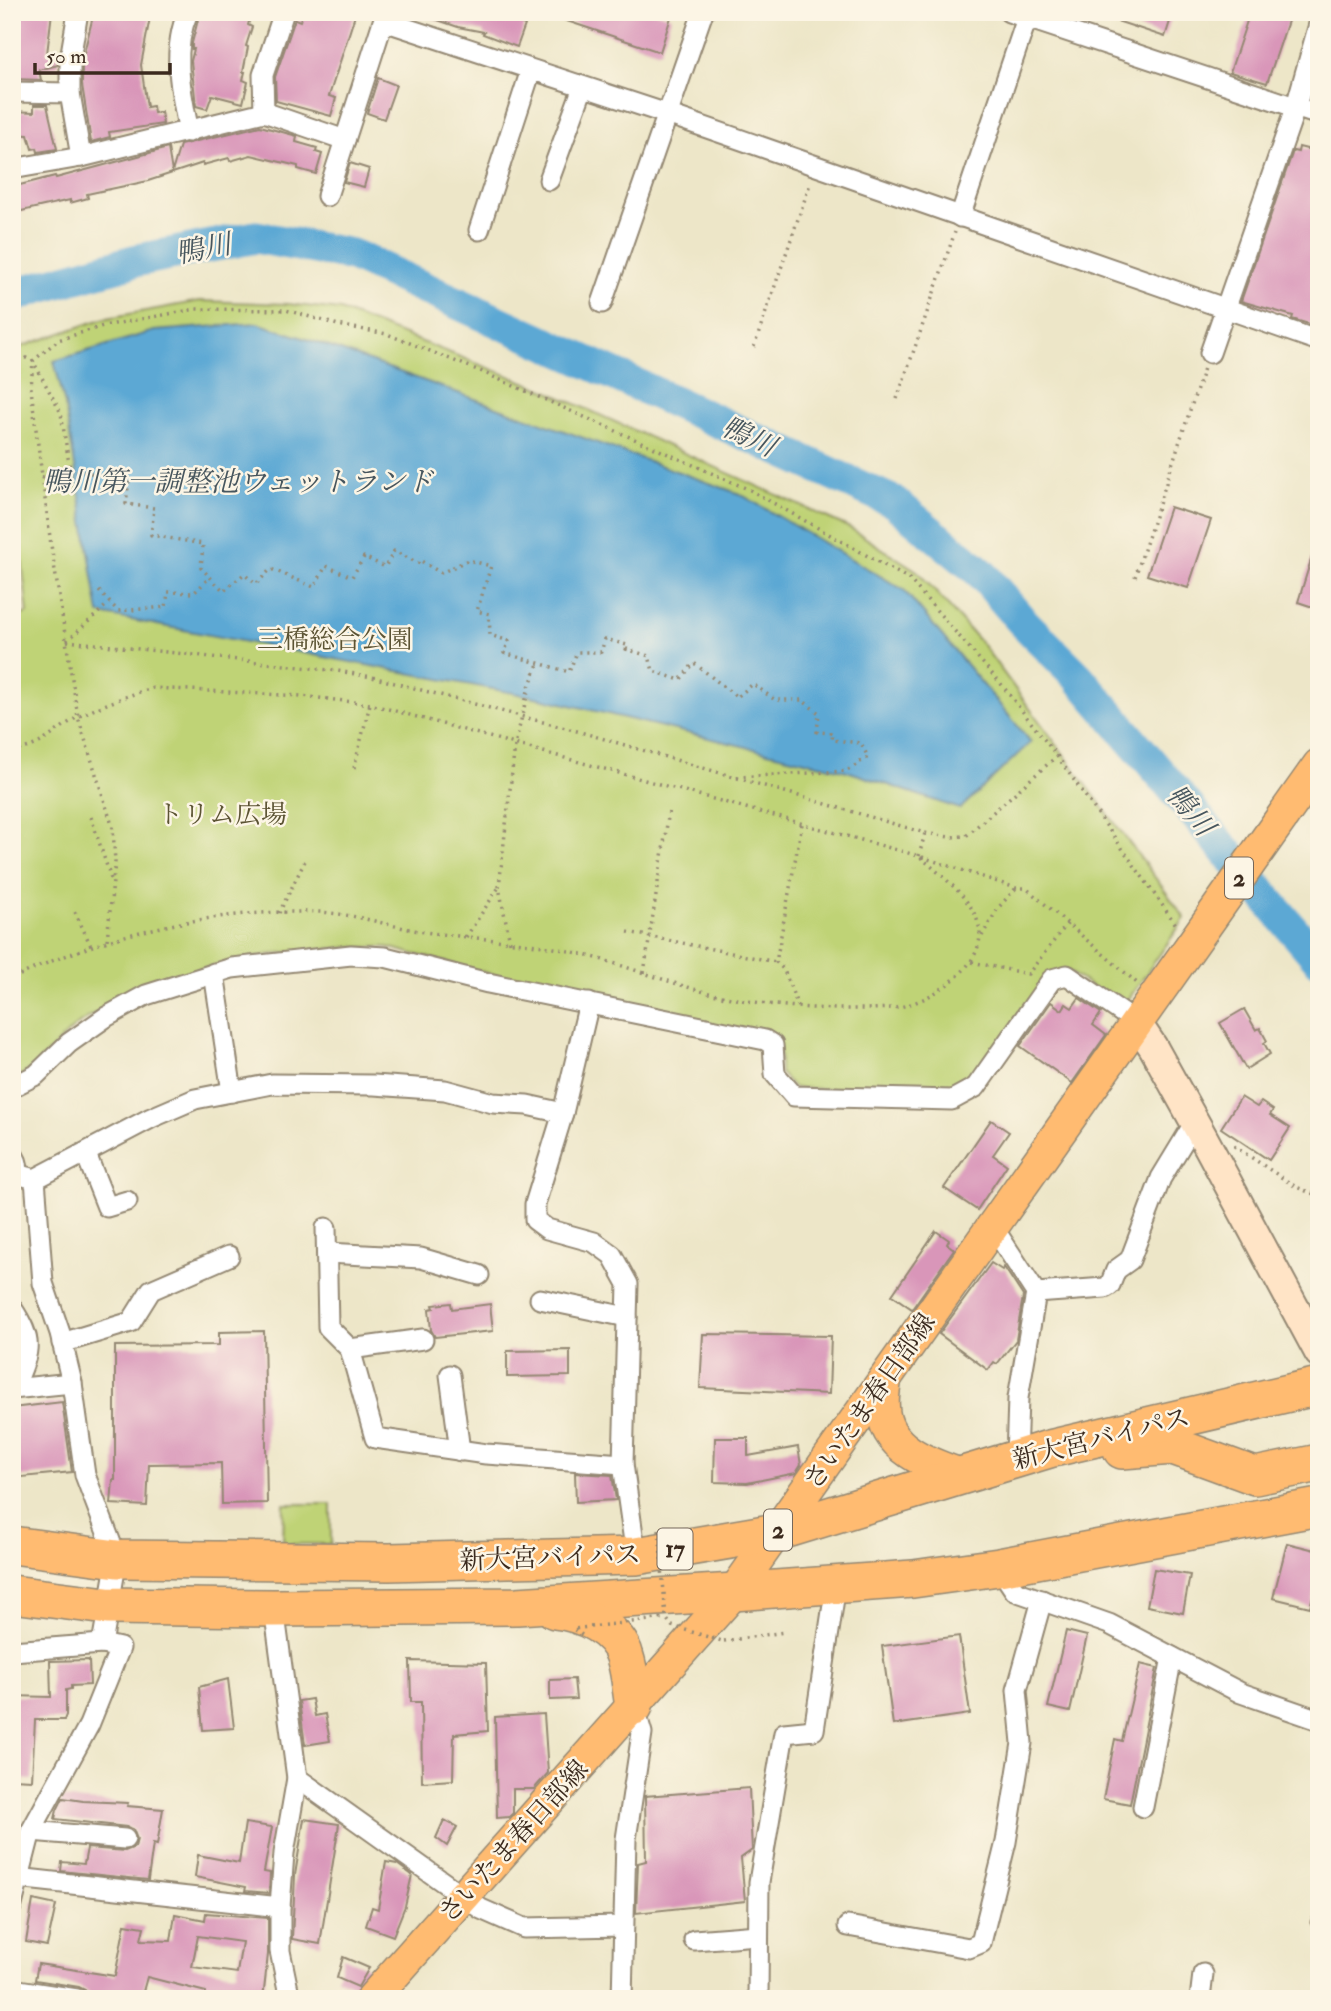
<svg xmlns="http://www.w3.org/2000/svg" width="1331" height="2011" font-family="'IM FELL Double Pica','Noto Serif JP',serif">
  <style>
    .green { fill: #bfd376; stroke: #7d7e4a; stroke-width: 2 }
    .water { fill: #5ca8d4; stroke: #4c6979; stroke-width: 2 }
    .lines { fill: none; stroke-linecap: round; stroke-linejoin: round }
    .river { stroke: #5ca8d4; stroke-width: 33 }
    .building { fill: #d996b9; fill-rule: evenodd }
    .lane-casing { stroke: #948873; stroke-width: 13 }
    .street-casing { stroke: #948873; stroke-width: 23 }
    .secondary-casing { stroke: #948873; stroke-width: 32 }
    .primary-casing { stroke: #948873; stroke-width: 35 }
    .highway-casing { stroke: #948873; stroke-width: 40 }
    .path { stroke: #948873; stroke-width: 3.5; stroke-dasharray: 2 5; stroke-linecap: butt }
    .lane { stroke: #fff; stroke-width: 10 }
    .street { stroke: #fff; stroke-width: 19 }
    .secondary { stroke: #ffe4c6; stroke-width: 28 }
    .primary { stroke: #ffbb71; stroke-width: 32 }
    .highway { stroke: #ffbb71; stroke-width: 37 }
    .path-bridge { stroke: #948873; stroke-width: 3.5; stroke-dasharray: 2 5; stroke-linecap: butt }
    .labels { text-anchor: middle; stroke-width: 5; stroke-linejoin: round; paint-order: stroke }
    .shield { fill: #fcf5e5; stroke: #75675a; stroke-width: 2 }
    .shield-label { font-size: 24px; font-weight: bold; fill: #3b2a1e }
    .park-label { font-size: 26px; fill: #5c5434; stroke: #fcf5e5 }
    .street-label { font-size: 26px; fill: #3b2a1e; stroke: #fcf5e5 }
    .water-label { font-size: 28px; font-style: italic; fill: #47565e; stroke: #fcf5e5 }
  </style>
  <rect width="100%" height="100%" fill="#fcf5e5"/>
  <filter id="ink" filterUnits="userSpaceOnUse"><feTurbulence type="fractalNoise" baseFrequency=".0143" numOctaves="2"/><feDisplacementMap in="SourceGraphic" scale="14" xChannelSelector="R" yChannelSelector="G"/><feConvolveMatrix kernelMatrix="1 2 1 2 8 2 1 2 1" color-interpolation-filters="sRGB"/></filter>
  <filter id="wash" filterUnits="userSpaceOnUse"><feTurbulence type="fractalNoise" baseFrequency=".00686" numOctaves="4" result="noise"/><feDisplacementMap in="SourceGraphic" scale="28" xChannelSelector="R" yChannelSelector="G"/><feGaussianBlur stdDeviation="1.57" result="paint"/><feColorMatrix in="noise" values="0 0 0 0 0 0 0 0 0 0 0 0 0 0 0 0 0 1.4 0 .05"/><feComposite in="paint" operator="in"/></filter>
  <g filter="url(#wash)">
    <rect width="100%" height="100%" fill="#ede6c8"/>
    <g class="green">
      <path d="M200,301L288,304L340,310L540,388L850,528L917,571L982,644L1185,918L1123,1007L1068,971L972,1080L944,1092L794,1088L780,1073V1049L387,947C280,946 172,963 81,1022C64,1034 50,1053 35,1066C28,1072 20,1076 12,1080V617L28,613L12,475V350L102,319Z"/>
      <polygon points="284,1504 331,1504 331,1544 283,1544"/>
    </g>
    <polygon class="water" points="257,323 316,342 740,494 904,590 1031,742 960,809 847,771 545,699 99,614 65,405 54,361 154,331"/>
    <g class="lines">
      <polyline class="river" points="12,297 33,289 134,261 256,237 352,255 894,502 981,573 1021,620 1079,678 1319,960"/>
    </g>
    <g id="blocks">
      <g class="building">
        <polygon points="12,12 52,12 47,54 58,54 58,65 39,70 41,80 12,79"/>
        <polygon points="94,12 151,12 141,65 147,107 153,106 154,113 161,112 163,124 109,132 110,137 91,142 82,85 82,61"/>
        <polygon points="200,12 230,12 250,18 248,25 252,27 246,46 248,47 243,72 245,72 243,80 248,82 243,103 212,95 207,109 196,106 191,61 194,49 192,49 192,43"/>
        <polygon points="303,12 356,12 329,96 336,98 331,116 276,101 275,77 295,19 300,21"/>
        <polygon points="426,12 519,12 516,21 525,25 517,47 483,34 484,32 458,27 426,16"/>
        <polygon points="550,12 655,12 671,17 660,52 549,15"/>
        <polygon points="1099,12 1173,12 1165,37 1099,15"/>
        <polygon points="1250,12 1291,12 1267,83 1230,72"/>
        <polygon points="378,78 396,85 384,119 367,113"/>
        <polygon points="34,105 47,105 57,149 38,152 37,148 32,149 28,135 12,134 12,111 34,112"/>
        <polygon points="260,126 297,136 296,142 317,148 316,152 322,154 316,174 298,169 298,166 251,155 230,161 229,158 203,165 203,163 148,181 87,194 88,198 70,203 70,200 17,212 12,187 55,176 56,178 168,148 172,172 180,145"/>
        <polygon points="1299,147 1319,152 1319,327 1292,319 1293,316 1241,301 1293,151 1298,152"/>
        <polygon points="350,163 369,169 364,187 344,182"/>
        <polygon points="1170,507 1211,520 1188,588 1147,575"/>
        <polygon points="1315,547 1319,547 1319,609 1298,602"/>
        <polygon points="1079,998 1101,1013 1093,1025 1106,1035 1072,1083 1020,1046 1051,1002 1062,1010 1066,1004 1072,1008"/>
        <polygon points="1244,1009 1256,1030 1260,1028 1267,1041 1264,1043 1270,1054 1246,1069 1220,1023"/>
        <polygon points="1241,1097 1257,1107 1261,1102 1273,1110 1270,1115 1290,1128 1269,1160 1221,1128"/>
        <polygon points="991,1120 1009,1132 993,1155 1007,1165 977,1210 944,1188"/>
        <polygon points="936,1231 949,1240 947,1244 954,1249 912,1309 892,1295"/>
        <polygon points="991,1263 1002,1270 1004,1267 1023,1296 1016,1340 997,1364 994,1362 988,1370 939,1334"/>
        <polygon points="451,1303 452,1309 490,1304 493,1331 435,1337 431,1330 429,1309 434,1308 433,1305"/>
        <polygon points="264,1331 267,1503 222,1504 221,1463 149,1464 147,1506 111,1504 113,1480 115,1480 115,1346 219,1345 219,1332"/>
        <polygon points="703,1334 831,1336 829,1394 700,1388"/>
        <polygon points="570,1350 570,1376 507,1377 507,1351"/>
        <polygon points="62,1402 72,1472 12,1478 12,1408"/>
        <polygon points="715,1438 748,1438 748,1456 798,1447 801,1465 796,1473 747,1483 714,1482"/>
        <polygon points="575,1473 612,1475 616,1500 576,1502"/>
        <polygon points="1287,1543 1319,1551 1319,1589 1315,1588 1310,1607 1273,1598"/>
        <polygon points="1154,1569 1190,1575 1183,1613 1147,1606"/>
        <polygon points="1066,1631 1087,1636 1070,1712 1048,1707"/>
        <polygon points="959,1636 970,1714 893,1725 882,1646"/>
        <polygon points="89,1660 90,1685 71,1686 71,1689 66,1690 66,1715 64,1720 35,1720 32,1780 12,1779 12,1696 51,1697 50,1661"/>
        <polygon points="410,1661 486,1663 488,1731 454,1734 453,1780 422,1782 421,1702 411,1702"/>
        <polygon points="1140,1664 1157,1668 1130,1804 1103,1799 1115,1739 1122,1741"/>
        <polygon points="228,1679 234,1728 203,1730 199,1687"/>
        <polygon points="574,1679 576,1699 550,1700 550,1680"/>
        <polygon points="312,1699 315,1716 325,1714 330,1741 305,1745 299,1701"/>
        <polygon points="544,1714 548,1773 534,1789 513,1789 513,1813 509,1817 497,1818 495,1717"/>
        <polygon points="749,1788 752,1850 741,1858 745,1901 636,1913 638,1863 646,1861 645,1796"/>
        <polygon points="63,1798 83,1801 128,1803 127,1806 163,1809 157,1845 153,1844 148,1880 61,1871 62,1862 84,1864 87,1848 125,1851 135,1847 137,1839 133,1829 127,1827 55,1819 57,1810"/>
        <polygon points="304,1819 339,1824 320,1944 292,1939 295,1875"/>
        <polygon points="444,1820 457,1827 447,1846 436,1838"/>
        <polygon points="245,1823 272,1827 264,1872 270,1873 269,1893 245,1891 246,1887 195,1877 198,1855 239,1863"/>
        <polygon points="386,1862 397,1864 412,1875 405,1906 393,1936 366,1926 372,1907 378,1909"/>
        <polygon points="33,1900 56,1905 47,1946 26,1942"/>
        <path d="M206,1913L268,1918V1954L263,1999H205L206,1992L147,1977L142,1995L123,1994L121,1999H110L89,1995L85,1990L79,1987L35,1980L38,1964L115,1976L125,1924L144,1927L141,1940L171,1941L175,1914L205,1920ZM198,1936L242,1942L237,1973L192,1967Z"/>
        <polygon points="343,1957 369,1968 358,1987 337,1978"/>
      </g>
    </g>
  </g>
  <g filter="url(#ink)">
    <use href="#blocks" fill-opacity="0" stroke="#948873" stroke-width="2"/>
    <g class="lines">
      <defs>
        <polyline id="lane" points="1316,1922 1319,1923"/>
        <g id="street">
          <polyline points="78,12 70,59 70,93 81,157"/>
          <path d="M188,12C171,51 181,92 189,132"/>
          <polyline points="1009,12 1319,115"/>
          <polyline points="384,21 667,114 1319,341"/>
          <polyline points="12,92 70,93"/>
          <polyline points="264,112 263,75 284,12"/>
          <polyline points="12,169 81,157 264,112 345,140"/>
          <polyline points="549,180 583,87"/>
          <polyline points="327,196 386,12"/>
          <polyline points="960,217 1029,12"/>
          <polyline points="479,230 531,70"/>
          <polyline points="602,303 703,12"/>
          <polyline points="1210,353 1296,106 1319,24"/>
          <polyline points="214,973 232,1092"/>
          <polyline points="589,1003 563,1113 535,1204 535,1220 547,1229 594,1242 612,1255 628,1284 623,1464 636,1556"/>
          <polyline points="12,1087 36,1075 69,1043 106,1017 146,995 232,968 351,955 385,957 488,983 765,1040 773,1045 775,1074 794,1096 952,1100 976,1087 1052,979 1067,975 1137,1023"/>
          <path d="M12,1154C20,1163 19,1174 12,1183"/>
          <polyline points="86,1154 107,1207 127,1201"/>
          <polyline points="17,1174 35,1179 151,1118 195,1099 272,1084 374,1085 445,1090 493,1103 527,1105 563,1113"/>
          <polyline points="993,1227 1036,1293 1018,1398 1016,1459"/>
          <polyline points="326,1228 328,1327 350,1349 375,1438 486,1454 623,1464"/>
          <polyline points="327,1253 421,1258 479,1275"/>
          <polyline points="1036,1293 1105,1288 1110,1285 1116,1270 1130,1260 1161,1178 1195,1122"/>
          <polyline points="540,1299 627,1317"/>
          <path d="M12,1308C35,1343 29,1351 14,1388"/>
          <polyline points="62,1343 131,1322 151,1290 229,1256"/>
          <polyline points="350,1349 423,1339"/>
          <polyline points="450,1375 460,1451"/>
          <polyline points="12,1389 72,1383"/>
          <polyline points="999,1567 1015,1591 1109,1624 1241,1693 1319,1720"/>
          <polyline points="274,1608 297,1778 284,1853 280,1907 280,1951 290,1999"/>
          <polyline points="12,1651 102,1644"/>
          <polyline points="297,1778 481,1909 524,1928 623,1926"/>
          <polyline points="1143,1807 1172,1657"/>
          <polyline points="31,1831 125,1839"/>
          <polyline points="17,1878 280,1907"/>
          <polyline points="12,1905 31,1831 89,1725 120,1648 102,1644 117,1559 85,1475 72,1383 60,1333 43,1283 35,1179"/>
          <polyline points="848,1926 969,1948 981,1943 1006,1842 1022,1743 1017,1690 1042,1600"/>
          <polyline points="694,1940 758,1935"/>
          <polyline points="12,1989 77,1999"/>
          <polyline points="622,1999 626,1839 642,1733 634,1706"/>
          <polyline points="758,1999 759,1882 784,1733 814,1730 836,1585"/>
          <polyline points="1200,1999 1203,1974"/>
        </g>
        <polyline id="secondary" points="1137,1023 1153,1047 1203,1137 1319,1353"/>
        <g id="primary">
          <path d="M885,1380C884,1389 882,1398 883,1407C884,1449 929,1464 961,1475"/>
          <polyline points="372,1999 734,1592 1319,765"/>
        </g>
        <g id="highway">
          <polyline points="1122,1450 1173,1446 1255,1476 1319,1463"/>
          <polyline points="12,1545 117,1559 389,1562 636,1556 777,1532 1049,1449 1319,1386"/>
          <polyline points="12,1594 107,1606 274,1608 517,1606 734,1592 913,1579 999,1567 1319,1507"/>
          <path d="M555,1610C581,1612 618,1629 625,1657C630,1672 631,1690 634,1706"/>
        </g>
      </defs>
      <use href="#lane" class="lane-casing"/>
      <use href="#street" class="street-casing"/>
      <use href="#secondary" class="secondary-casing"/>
      <use href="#primary" class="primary-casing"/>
      <use href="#highway" class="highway-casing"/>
      <g class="path">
        <polyline points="754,347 810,184"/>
        <polyline points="12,361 24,357 33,361 61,413 70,470"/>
        <polyline points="897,399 955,232"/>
        <polyline points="42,477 70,470 129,479 126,504 154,508 151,535 203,544 201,568 224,591 244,574 256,584 271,569 314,587 326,566 352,577 364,557 385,567 394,551 420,564 421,561 441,573 468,560 491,566 477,611 489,614 490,635 509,641 504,653 569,672 577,652 601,652 605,639 627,645 626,649 649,656 653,671 680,680 694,663 737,697 753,684 775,700 802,700 819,713 817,732 833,733 832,740 861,743 868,757 847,771 736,777"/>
        <polyline points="1135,577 1204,368"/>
        <polyline points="99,591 118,611 166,607 168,592 194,593 210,577"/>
        <polyline points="67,641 338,671 372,677 577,731 925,833 949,837 966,836 1057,756 1002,685 909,579 750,490 480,371 387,334 338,325 286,310 196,309 103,326 58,340 33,361 31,389 37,437 51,545 78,717 113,828 115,862 107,940"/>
        <polyline points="67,641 109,603"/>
        <path d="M12,750C45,748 53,730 80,716C103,705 128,695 153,688L302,696L370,704L919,856C964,894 1014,933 948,984C934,995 910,1007 892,1008C834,1011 774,1008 717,995C662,982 610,958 554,948C511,940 467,938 425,932C393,927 362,916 330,913C317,911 304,912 291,912C195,913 98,937 12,979"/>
        <polyline points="1057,756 1177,926"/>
        <polyline points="354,768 370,704"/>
        <polyline points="91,817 112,882"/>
        <polyline points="919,856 925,833"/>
        <polyline points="922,857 1016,888 1026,888 1137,983"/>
        <polyline points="75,912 91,946"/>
        <polyline points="279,913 305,861"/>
        <polyline points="628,932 776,962"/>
        <polyline points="982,936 998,908 1016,888"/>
        <polyline points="466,937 499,887"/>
        <polyline points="510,942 499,887 515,745 529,687 538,664"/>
        <polyline points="972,962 1028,974 1068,923"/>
        <polyline points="644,973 669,811"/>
        <polyline points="798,1007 784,970 776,962 802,824"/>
        <polyline points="1234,1146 1296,1187 1319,1196"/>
        <polyline points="724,1641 785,1632"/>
      </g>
      <use href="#lane" class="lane"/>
      <use href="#street" class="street"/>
      <use href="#secondary" class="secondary"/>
      <use href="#primary" class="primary"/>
      <use href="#highway" class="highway"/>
      <g class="path-bridge">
        <polyline points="659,1530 666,1618 672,1626 722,1641"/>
        <polyline points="582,1635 573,1629 666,1618"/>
      </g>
    </g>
  </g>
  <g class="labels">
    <g class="shield">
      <rect x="1225" y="857.5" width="28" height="41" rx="5"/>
      <rect x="764" y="1509.5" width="28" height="41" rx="5"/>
      <rect x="657.5" y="1528.5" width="35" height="41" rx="5"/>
    </g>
    <g class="shield-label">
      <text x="1239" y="886">2</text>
      <text x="778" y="1538">2</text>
      <text x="675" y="1557">17</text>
    </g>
    <g class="park-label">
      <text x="335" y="648">三橋総合公園</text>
      <text x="222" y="823">トリム広場</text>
    </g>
    <g class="street-label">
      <text transform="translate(869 1401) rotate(-55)" y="9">さいたま春日部線</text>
      <text transform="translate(1101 1438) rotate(-14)" y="9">新大宮バイパス</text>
      <text transform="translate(550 1557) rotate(-2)" y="9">新大宮バイパス</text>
      <text transform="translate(513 1841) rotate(-48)" y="9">さいたま春日部線</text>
    </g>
    <g class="water-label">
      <text transform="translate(203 248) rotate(-11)" y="10">鴨川</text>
      <text transform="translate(749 436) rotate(25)" y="10">鴨川</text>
      <text x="238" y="491">鴨川第一調整池ウェットランド</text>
      <text transform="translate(1191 810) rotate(50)" y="10">鴨川</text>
    </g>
  </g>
  <rect width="1331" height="2011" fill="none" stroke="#fcf5e5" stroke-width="42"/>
  <path d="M35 63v10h135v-10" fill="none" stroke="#3b2a1e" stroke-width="3.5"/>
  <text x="46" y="63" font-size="21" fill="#3b2a1e" stroke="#fcf5e5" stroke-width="5" paint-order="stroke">50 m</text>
</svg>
